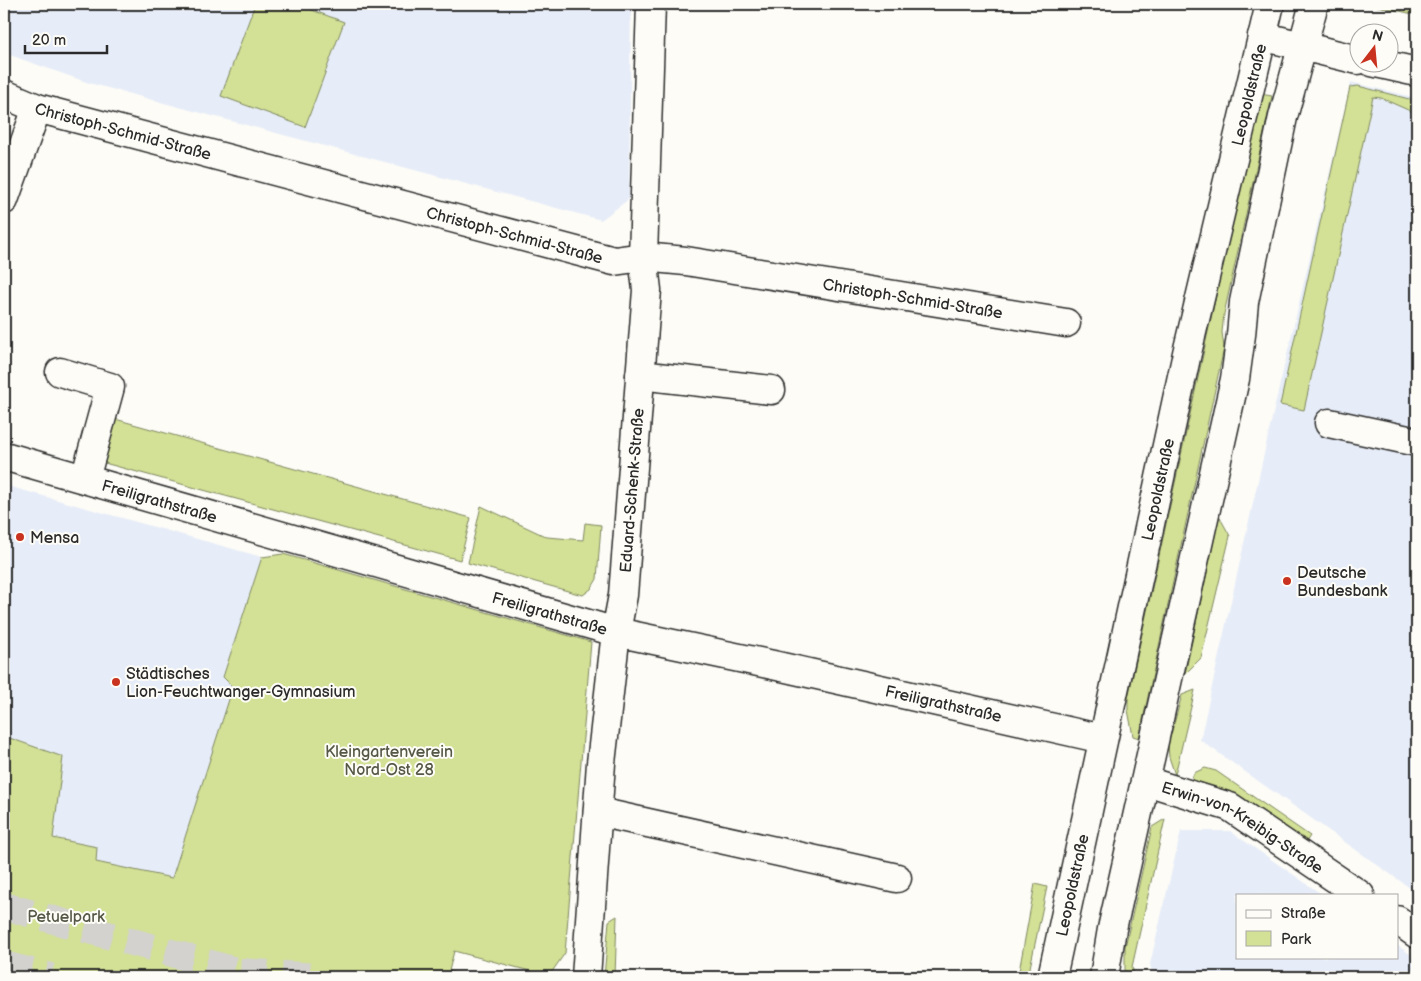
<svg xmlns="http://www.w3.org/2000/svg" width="1421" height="981" font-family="'Balsamiq Sans',sans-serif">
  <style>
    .built { fill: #e7edf8 }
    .green { fill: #d2e195; stroke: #7e8660 }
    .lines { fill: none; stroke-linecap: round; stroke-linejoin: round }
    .highway-tunnel { stroke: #d3d2ce; stroke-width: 28; stroke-dasharray: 28 14; stroke-linecap: butt }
    .minor-casing { stroke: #2b2b2b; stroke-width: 31 }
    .major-casing { stroke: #2b2b2b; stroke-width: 31 }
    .minor { stroke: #fdfcf7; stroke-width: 28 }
    .major { stroke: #fdfcf7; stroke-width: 28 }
    .poi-dot { fill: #c8321e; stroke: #fdfcf7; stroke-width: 2 }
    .labels { text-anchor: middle; stroke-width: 4; stroke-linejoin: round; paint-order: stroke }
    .street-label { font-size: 16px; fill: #2b2b2b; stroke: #fdfcf7 }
    .poi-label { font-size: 16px; fill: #2b2b2b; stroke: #fdfcf7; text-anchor: start }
    .park-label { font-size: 16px; fill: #555846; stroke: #fdfcf7 }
  </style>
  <rect width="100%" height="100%" fill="#fdfcf7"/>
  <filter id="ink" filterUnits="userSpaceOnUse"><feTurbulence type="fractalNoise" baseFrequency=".02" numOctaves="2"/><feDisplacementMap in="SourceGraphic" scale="10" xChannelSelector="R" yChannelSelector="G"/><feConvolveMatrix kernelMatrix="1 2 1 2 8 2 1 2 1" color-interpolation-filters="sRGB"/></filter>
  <g filter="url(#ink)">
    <g class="built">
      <polygon points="4,4 631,4 629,199 601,220 89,83 4,53"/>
      <polygon points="1351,82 1417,98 1417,893 1200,740 1272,418"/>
      <polygon points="4,485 262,557 223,676 233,687 172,878 96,862 97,847 4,827"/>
      <polygon points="1181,831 1230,831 1323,895 1237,895 1237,957 1397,957 1397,945 1417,959 1417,977 1153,977 1150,964"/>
    </g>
    <g class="green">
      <polygon points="255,4 296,4 344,22 305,127 221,96"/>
      <polygon points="1369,4 1417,4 1417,15"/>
      <polygon points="1358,86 1417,101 1417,114 1381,98 1373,97 1304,410 1280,405 1350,87"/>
      <polygon points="1260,94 1272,96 1224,314 1222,332 1224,348 1139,738 1133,736 1128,710 1128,698"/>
      <polygon points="108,417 471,518 460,560 97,461"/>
      <polygon points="481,506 547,537 583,540 585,523 601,525 597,579 591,589 583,595 575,593 468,563"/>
      <polygon points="1219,516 1230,536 1201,658 1185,674"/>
      <polygon points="283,554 591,642 565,953 549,976 454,951 449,971 473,977 4,977 4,736 63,757 53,838 97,847 96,862 172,878 233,687 223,677 262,557"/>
      <polygon points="1195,690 1175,775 1169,757 1168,745 1182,695"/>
      <polygon points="1205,768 1216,771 1310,836 1304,845 1190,783 1194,773"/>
      <polygon points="1165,819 1132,967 1135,977 1125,977 1125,947 1152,827"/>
      <polygon points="1035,884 1047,887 1028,977 1018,977"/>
      <polygon points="617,916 615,977 604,977 609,921"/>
    </g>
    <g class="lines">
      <g class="highway-tunnel">
        <polyline points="4,906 257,977"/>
        <polyline points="4,965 51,977"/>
        <polyline points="240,972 320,977"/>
      </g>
      <defs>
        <g id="minor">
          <polyline points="1262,36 1358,60"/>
          <polyline points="1372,62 1417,72"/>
          <path id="s1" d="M4,94L37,108L614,261L643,257L686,261L1066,323"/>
          <polyline points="4,200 37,108"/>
          <polyline points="60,372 110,387 85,479"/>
          <polyline points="640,375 771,390"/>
          <polyline points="1329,423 1417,442"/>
          <path id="s2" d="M4,456L616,632L773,665L1103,739"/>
          <path id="s3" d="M1146,781L1230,807L1360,895"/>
          <polyline points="598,812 897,878"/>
          <polyline points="1397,920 1417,934"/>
          <path id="s4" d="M586,977L601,763L616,632L623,595L647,290L643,257L651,4"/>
        </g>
        <g id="major">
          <path id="s5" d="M1052,977L1187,353L1270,4"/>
          <polyline points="1104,977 1112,929 1235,379 1241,335 1244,302 1283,117 1314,4"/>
        </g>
      </defs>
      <use href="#minor" class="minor-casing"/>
      <use href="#major" class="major-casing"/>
      <use href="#minor" class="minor"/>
      <use href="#major" class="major"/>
    </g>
  </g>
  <g class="poi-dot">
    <circle cx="20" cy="537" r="5"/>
    <circle cx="1287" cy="581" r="5"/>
    <circle cx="116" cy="682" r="5"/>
  </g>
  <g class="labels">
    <g class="street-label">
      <text dy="6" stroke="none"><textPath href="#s5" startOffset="904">Leopoldstraße</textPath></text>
      <text dy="6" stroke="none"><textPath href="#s1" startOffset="125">Christoph-Schmid-Straße</textPath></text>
      <text dy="6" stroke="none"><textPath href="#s1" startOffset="530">Christoph-Schmid-Straße</textPath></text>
      <text dy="6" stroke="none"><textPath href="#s1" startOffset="935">Christoph-Schmid-Straße</textPath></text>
      <text dy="6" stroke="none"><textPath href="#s5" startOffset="499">Leopoldstraße</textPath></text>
      <text dy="6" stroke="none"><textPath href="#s4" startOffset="489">Eduard-Schenk-Straße</textPath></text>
      <text dy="6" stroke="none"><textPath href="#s2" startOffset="162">Freiligrathstraße</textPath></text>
      <text dy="6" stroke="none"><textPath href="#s2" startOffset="568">Freiligrathstraße</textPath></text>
      <text dy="6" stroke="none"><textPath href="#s2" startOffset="972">Freiligrathstraße</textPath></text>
      <text dy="6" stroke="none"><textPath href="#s3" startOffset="108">Erwin-von-Kreibig-Straße</textPath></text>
      <text dy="6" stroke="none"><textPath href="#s5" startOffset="94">Leopoldstraße</textPath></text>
    </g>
    <g class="poi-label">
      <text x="30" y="543">Mensa</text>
      <text x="1297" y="578">Deutsche<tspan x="1297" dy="18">Bundesbank</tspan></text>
      <text x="126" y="679">Städtisches<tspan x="126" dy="18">Lion-Feuchtwanger-Gymnasium</tspan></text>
    </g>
    <g class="park-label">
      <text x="389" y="757">Kleingartenverein<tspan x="389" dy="18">Nord-Ost 28</tspan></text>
      <text x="66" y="922">Petuelpark</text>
    </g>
  </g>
  <rect width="1421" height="981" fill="none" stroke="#fdfcf7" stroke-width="20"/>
  <rect x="10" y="10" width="1401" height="961" fill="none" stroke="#2b2b2b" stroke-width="2" filter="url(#ink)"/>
  <rect x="1236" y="894" width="162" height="65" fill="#fdfcf7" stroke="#a9a8a5"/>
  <rect x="1246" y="910" width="25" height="8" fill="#fdfcf7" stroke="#a9a8a5"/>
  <text x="1281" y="918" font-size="15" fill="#2b2b2b">Straße</text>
  <rect x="1246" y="931" width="25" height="15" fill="#d2e195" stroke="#a9a8a5"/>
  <text x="1281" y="944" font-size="15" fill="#2b2b2b">Park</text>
  <g transform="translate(1374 48) rotate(16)"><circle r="24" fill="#fdfcf7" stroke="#a9a8a5"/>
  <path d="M0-4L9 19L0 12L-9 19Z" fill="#c8321e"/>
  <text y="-8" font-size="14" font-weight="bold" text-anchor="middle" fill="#2b2b2b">N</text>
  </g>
  <path d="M25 45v8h82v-8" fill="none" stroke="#2b2b2b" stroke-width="2.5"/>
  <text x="32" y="45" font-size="15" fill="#2b2b2b" stroke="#fdfcf7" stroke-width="4" paint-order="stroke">20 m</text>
</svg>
